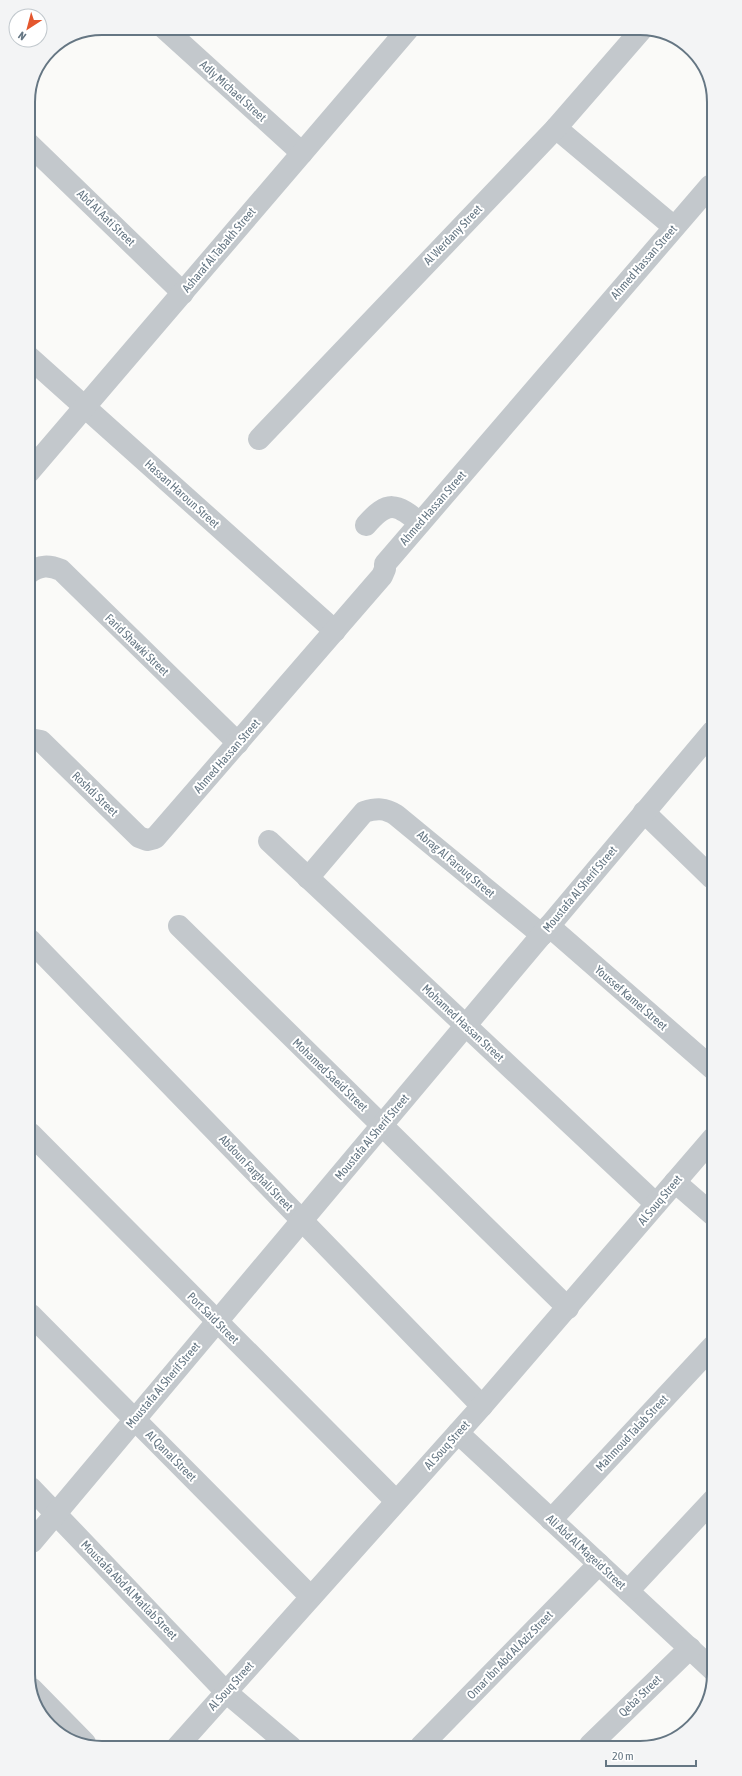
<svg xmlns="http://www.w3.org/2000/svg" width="742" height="1776" font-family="'Asap Condensed',sans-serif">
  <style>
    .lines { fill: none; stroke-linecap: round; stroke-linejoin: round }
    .street { stroke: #c3c8cc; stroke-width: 22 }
    .labels { text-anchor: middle; stroke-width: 4; stroke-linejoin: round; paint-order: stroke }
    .street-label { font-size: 12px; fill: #657683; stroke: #fff }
    .rim { fill: none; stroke: #657683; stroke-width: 2 }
  </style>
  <rect width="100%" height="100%" fill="#fafaf8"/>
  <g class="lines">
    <g class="street">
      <polyline points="164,28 302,153"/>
      <polyline points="556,128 674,227"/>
      <polyline points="28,143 183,293"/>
      <polyline points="29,357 335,631"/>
      <polyline points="259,439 556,128 643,28"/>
      <polyline points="29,472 409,28"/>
      <path d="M366,525C388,500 396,503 420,523"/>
      <path d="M29,573C40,565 49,565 61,570L238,743"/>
      <polyline points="30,739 41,741 139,837 147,840 155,838 382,576 385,569 385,564 710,186"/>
      <polyline points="644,812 712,878"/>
      <polyline points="269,841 656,1204"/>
      <path d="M308,878L364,812C377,808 385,808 396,815L542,935"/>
      <polyline points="179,926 568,1308"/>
      <polyline points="549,926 713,1069"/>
      <polyline points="30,940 482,1406"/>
      <polyline points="31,1134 396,1501"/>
      <polyline points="675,1182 713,1215"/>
      <polyline points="31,1315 311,1597"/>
      <polyline points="458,1433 714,1671"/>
      <polyline points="31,1488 226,1692 291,1747"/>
      <polyline points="551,1520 713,1346"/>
      <polyline points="32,1542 712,732"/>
      <polyline points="628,1591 714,1499"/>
      <polyline points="32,1689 85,1743"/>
      <polyline points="590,1745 690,1648"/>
      <polyline points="421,1746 599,1564"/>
      <polyline points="177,1747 482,1406 713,1138"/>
    </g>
  </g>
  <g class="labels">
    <g class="street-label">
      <text transform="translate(233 91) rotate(42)" y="4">Adly Michael Street</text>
      <text transform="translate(106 218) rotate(44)" y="4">Abd Al Aati Street</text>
      <text transform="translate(453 235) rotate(-46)" y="4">Al Werdany Street</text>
      <text transform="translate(219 250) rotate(-50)" y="4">Asharaf Al Tabakh Street</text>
      <text transform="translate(644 262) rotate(-49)" y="4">Ahmed Hassan Street</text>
      <text transform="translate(182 494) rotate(42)" y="4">Hassan Haroun Street</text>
      <text transform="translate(433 508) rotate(-49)" y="4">Ahmed Hassan Street</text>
      <text transform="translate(137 645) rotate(44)" y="4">Farid Shawki Street</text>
      <text transform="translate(227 756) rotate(-49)" y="4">Ahmed Hassan Street</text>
      <text transform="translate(95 794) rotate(44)" y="4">Roshdi Street</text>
      <text transform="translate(456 864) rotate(40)" y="4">Abrag Al Farouq Street</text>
      <text transform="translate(580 889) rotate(-50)" y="4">Moustafa Al Sherif Street</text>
      <text transform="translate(631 998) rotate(41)" y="4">Youssef Kamel Street</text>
      <text transform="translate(463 1023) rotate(43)" y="4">Mohamed Hassan Street</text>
      <text transform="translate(330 1075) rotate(44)" y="4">Mohamed Saeid Street</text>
      <text transform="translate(372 1137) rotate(-50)" y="4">Moustafa Al Sherif Street</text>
      <text transform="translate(256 1173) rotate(46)" y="4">Abdoun Farghali Street</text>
      <text transform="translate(660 1200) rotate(-50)" y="4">Al Souq Street</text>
      <text transform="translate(213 1318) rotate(45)" y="4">Port Said Street</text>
      <text transform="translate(163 1385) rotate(-50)" y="4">Moustafa Al Sherif Street</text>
      <text transform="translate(632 1433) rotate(-47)" y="4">Mahmoud Talab Street</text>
      <text transform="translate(447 1445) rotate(-48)" y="4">Al Souq Street</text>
      <text transform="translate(171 1456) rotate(45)" y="4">Al Qanal Street</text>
      <text transform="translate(586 1552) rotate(43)" y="4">Ali Abd Al Mageid Street</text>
      <text transform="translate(129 1590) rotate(46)" y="4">Moustafa Abd Al Matlab Street</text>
      <text transform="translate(510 1655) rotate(-46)" y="4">Omar Ibn Abd Al Aziz Street</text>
      <text transform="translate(231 1686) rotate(-48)" y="4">Al Souq Street</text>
      <text transform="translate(640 1696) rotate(-44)" y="4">Qeba' Street</text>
    </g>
  </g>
  <path d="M0 0H742V1776H0ZM102 35H640A67 67 0 0 1 707 102V1674A67 67 0 0 1 640 1741H102A67 67 0 0 1 35 1674V102A67 67 0 0 1 102 35Z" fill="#f3f4f5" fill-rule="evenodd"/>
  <path class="rim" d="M102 35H640A67 67 0 0 1 707 102V1674A67 67 0 0 1 640 1741H102A67 67 0 0 1 35 1674V102A67 67 0 0 1 102 35Z"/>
  <g transform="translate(28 28) rotate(216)"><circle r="19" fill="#ffffff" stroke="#c1c8cd"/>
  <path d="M0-3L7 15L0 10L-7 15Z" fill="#e4572e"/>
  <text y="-6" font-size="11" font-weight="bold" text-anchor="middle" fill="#657683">N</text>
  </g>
  <path d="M606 1760v6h90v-6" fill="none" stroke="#657683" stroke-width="2"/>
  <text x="612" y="1760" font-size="12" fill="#657683" stroke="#ffffff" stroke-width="3" paint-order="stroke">20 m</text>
</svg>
